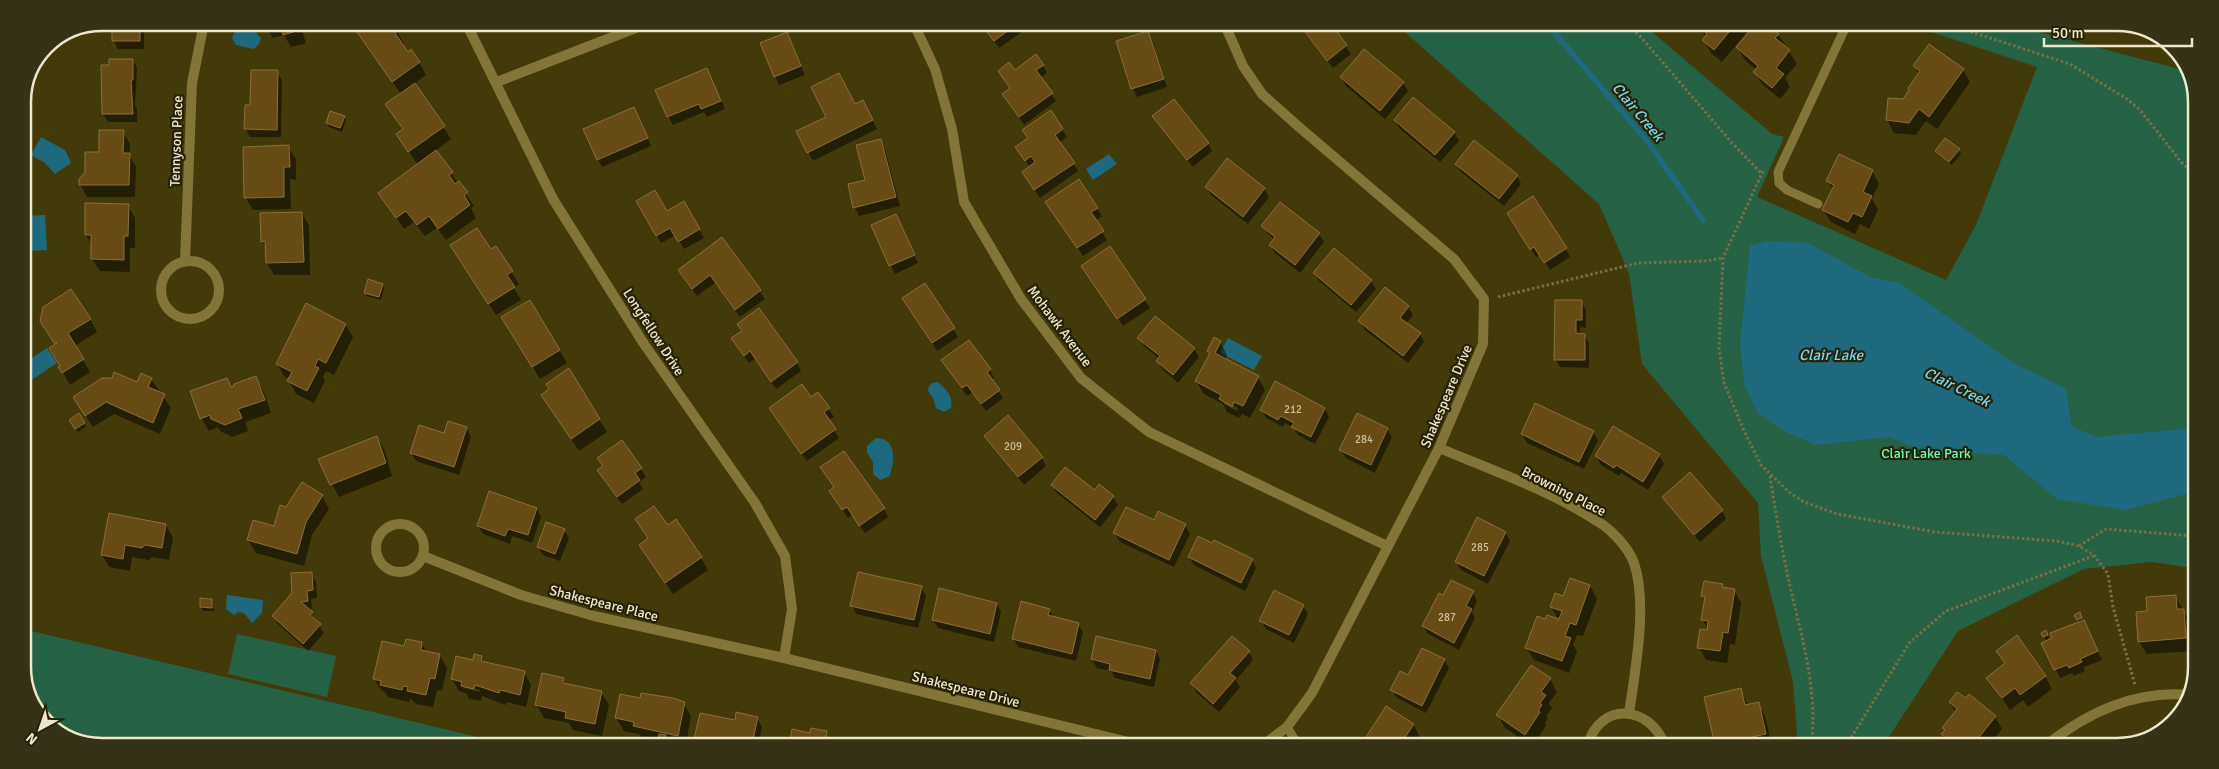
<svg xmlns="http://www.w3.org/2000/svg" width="2219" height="769" font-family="Signika,sans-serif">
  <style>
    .green { fill: #256245 }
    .water { fill: #1e697d }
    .shadow { fill: #0007; fill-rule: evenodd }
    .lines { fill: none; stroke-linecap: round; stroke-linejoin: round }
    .stream { stroke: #1e697d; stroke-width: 5.5 }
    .building { fill: #664b15; stroke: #8d6e37 }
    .path { stroke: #777044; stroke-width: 3; stroke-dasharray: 2.5 2.5; stroke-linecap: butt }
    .service { stroke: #817637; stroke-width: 9 }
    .minor { stroke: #817637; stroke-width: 10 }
    .labels { text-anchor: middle; stroke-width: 4.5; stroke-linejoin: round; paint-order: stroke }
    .number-label { font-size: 11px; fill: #cbc19c }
    .street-label { font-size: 14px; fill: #ede8c9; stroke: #262208 }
    .park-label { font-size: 14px; fill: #6bfcb7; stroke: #262208 }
    .water-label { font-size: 15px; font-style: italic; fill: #7bd6f2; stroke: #262208 }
    .rim { fill: none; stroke: #ede8c9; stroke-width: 2.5 }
  </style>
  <rect width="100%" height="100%" fill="#423a09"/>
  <g class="green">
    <polygon points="1397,25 1645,26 1772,134 1784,137 1757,197 1946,280 1976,225 2037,67 1913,26 2016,26 2187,71 2196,96 2193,568 2152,562 2084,569 1958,631 1883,746 1798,746 1793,682 1761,556 1758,503 1642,364 1629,273 1599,204"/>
    <polygon points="23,629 503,743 77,742 39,716 23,673"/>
    <polygon points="237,634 336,656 327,697 228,674"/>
  </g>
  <g class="water">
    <polygon points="247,24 261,38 259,44 254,49 236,45 232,38 237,26"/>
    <polygon points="41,137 65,150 71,163 55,174 45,163 31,155"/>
    <polygon points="1109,154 1117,164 1093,180 1086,169"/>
    <polygon points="45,215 47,250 29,251 27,216"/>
    <polygon points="1768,241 1808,243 1870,277 1899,283 2015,364 2066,389 2072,427 2097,437 2194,428 2194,492 2124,510 2057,499 2004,455 1919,449 1889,437 1816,445 1786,432 1758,413 1745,387 1740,344 1750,246"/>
    <polygon points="1228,338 1262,356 1254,370 1220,353"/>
    <polygon points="47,348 57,363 27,383 23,377 23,364"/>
    <path d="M938,382C946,389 954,397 951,408L944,412L936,408L933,398L928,391L929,386L932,383Z"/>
    <path d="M876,438C898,439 894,461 890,476L880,480L873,474V462L867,453V446Z"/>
    <polygon points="227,595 263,600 262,613 252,623 244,613 238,612 234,615 226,609"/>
  </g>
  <g class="shadow">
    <polygon points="109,23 144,23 144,49 118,49 114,41"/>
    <polygon points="240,23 253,23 241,25"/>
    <polygon points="264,23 329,23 302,30 306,43 291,47 284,35 273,38"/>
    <polygon points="989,24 1028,24 1029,27 999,48 990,35"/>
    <polygon points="1110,25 1137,25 1114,31"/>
    <polygon points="1303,25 1330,25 1351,54 1333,68 1306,34"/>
    <polygon points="1700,26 1752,26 1722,62 1711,53 1704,40 1706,37"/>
    <polygon points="1756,26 1765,33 1778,34 1797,64 1785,78 1790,87 1780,99 1762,84 1755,72 1756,70 1745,60 1738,48"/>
    <polygon points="397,31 404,44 402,45 408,53 419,62 426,75 414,84 451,139 435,151 474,206 471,208 476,218 446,240 437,228 425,236 414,222 404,229 380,194 418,165 397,135 403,130 387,105 401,94 358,32"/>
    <polygon points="1147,32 1152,41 1167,87 1137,97 1133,89 1117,42"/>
    <polygon points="786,33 805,75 779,85 761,44"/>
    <polygon points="1364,50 1403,83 1408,91 1385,119 1346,86 1341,77"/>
    <polygon points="133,60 137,68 135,106 137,109 137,122 108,122 103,114"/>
    <polygon points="1043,65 1047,73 1040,78 1056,101 1024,125 1003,94 1011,89 1015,72"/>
    <polygon points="1914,66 1963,70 1970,82 1937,129 1926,121 1916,135 1894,133 1887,120 1889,99 1903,101 1919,74"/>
    <polygon points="707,70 725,109 707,117 704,112 673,125 668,116"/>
    <polygon points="277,72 282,80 281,137 250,137 245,128 251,106"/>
    <polygon points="855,105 867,110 877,129 813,161 798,132"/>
    <polygon points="344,117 346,120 342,132 329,127 327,123"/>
    <polygon points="638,117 651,146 602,167 598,159"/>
    <polygon points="1395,121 1454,132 1459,141 1440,162 1400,129"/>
    <polygon points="1159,124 1208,143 1212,151 1193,167"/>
    <polygon points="1062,129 1067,137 1059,143 1078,171 1040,198 1028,180 1030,167 1022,155"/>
    <polygon points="123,132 130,144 130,156 136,167 135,197 87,197 80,184 100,154"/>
    <polygon points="881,141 885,149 900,206 859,216 855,208 849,185 867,181"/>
    <polygon points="288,147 296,159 296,180 290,179 291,209 253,210 246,198"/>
    <polygon points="1959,150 1961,154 1952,165 1936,152"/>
    <polygon points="1456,164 1517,176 1521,184 1504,206 1461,172"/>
    <polygon points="1872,171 1879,184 1872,199 1878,210 1869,229 1860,224 1855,234 1831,222 1823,210 1833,190 1828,181"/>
    <polygon points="1206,187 1264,189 1269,197 1248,224 1211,195"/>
    <polygon points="637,201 667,213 684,203 704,238 684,249 676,235 661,243"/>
    <polygon points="1280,203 1319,234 1324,242 1300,273 1275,253 1270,245 1275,240 1268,234 1263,226"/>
    <polygon points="128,205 135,218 135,248 130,248 130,272 100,271 92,259 93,246 86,235"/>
    <polygon points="1097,208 1102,216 1095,221 1107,240 1083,256 1052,210"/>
    <polygon points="302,213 309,226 310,275 274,275 267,263 267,248 262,241"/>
    <polygon points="896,215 918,263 895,274 872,226"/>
    <polygon points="1513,222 1566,249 1570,257 1550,270 1540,254 1536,257"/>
    <polygon points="722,239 765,299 740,317 715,283 697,296 684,278"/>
    <polygon points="496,248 519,284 514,288 521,300 496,315 459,258 490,251"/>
    <polygon points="1109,248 1150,308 1123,326 1087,274"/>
    <polygon points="1314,273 1371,281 1376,289 1356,312 1319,281"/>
    <polygon points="382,285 384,288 381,300 367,296 365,292"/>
    <polygon points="925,285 958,337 937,351 909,306"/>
    <polygon points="530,301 567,363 540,379 503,317"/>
    <polygon points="1581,301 1586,310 1586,328 1580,327 1580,335 1584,335 1589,343 1589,368 1560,367 1555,359"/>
    <polygon points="1408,307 1413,315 1406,324 1420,334 1424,342 1408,363 1365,330 1360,321"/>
    <polygon points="1156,318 1194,349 1199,357 1178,383 1162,369 1158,361 1160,359 1144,346 1139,338"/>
    <polygon points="90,319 97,332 75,346 90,372 70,385 60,367 56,345 48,334"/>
    <polygon points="345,324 353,337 334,375 326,371 323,377 325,381 314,403 296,394 289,381 290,379 284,376 277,364"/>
    <path d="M1220,342L1227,355L1225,360L1258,377L1265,390L1250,418L1242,414L1239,418L1227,412L1223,404L1204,394L1196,381L1210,355L1208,351ZM1224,401L1238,408L1237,411L1224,404Z"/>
    <polygon points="738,347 797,363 801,371 776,389 755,359 749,363"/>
    <polygon points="943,361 990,370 994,378 991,380 1003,398 986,411 972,392 967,396"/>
    <polygon points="568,370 607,432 579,451 550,407"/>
    <polygon points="255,377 263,390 271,413 245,422 248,431 232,437 220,431 218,427 209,431 201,418 227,379 232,388"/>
    <polygon points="151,379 171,408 160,434 114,414 93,427 82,410"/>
    <polygon points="1276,383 1325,409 1329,417 1315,444 1298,435 1293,427 1285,423 1283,427 1266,418 1262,410"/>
    <polygon points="818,394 834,417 828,421 839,438 807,461 775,417"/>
    <polygon points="79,415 86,427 78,432 71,421"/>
    <polygon points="466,428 471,437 459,475 416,461 411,453 445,435"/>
    <polygon points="1387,429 1392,437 1375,473 1346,458 1341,450"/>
    <polygon points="1593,432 1598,440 1584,469 1527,443 1522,434"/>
    <polygon points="985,436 1042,458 1046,466 1024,485"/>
    <polygon points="377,437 384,449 392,476 339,497 319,460"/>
    <polygon points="1659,455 1664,464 1648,490 1621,473 1619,476 1601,465 1596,456"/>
    <polygon points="598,459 641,469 646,477 639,482 643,489 622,504 603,479 603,467"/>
    <polygon points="1052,485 1113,497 1118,505 1100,527 1057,493"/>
    <polygon points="322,496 329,509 312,535 304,566 256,553 248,540 275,528 287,508"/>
    <polygon points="1663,497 1722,510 1726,519 1700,542"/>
    <polygon points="835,499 884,509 888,517 865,533 852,515 848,518"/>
    <polygon points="537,509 541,517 532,543 512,536 510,544 483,534 478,526"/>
    <polygon points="637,520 667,527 701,558 708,570 673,594 640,545 649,539"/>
    <polygon points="1154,522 1185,525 1190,534 1174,567 1120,542 1115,533"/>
    <polygon points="166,525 173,538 169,560 152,557 149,560 132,557 130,571 109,567 102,555"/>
    <polygon points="564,530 569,538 560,561 543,555 538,547"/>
    <polygon points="1505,532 1510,541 1488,584 1461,570 1456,562"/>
    <polygon points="1189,557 1252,559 1256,568 1245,591 1194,565"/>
    <polygon points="311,574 316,582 317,598 311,599 312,609 308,609 324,633 308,651 278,624 273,616"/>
    <polygon points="1571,579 1590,586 1597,599 1583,636 1577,635 1573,645 1577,651 1569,673 1534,660 1527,648 1546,621 1559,621 1551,606 1564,597"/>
    <polygon points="1722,585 1724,588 1734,590 1741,603 1735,645 1730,644 1727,663 1706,660 1699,647 1708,630 1703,620 1706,601 1702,596"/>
    <polygon points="921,587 926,596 918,628 856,614 852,605"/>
    <polygon points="1473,592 1477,601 1472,612 1475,618 1459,650 1428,634 1423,626 1444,596"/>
    <polygon points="2175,596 2190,622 2192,651 2147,654 2139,642 2148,612"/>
    <polygon points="212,600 214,611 203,611 201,607"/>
    <polygon points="997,604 1001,612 994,642 938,628 933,620"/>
    <polygon points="1303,606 1308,614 1294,643 1266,629 1261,621"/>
    <polygon points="1049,610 1054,618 1078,624 1083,632 1076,661 1018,647 1013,638"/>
    <polygon points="2079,614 2102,660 2084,667 2085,671 2074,676 2072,673 2060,678 2043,643 2047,641 2042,633 2045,632 2050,640 2080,623 2076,616"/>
    <polygon points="421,643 427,653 440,656 447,668 442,691 437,690 433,707 416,704 410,698 409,702 388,697 385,692 382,691 374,679 405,648"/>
    <polygon points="1156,651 1160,659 1154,687 1115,678 1111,671 1097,668 1092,659"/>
    <polygon points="1249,652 1253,660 1236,680 1240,687 1219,712 1196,692 1192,684"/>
    <polygon points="1998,652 2045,676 2052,689 2028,707 2023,700 2010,710 1988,678 2005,665"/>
    <path d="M481,657L485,664L524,672L531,685L526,707L507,702L506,705L482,696L481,701L469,699L466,693L459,691L452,679ZM464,686L480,690V692L464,688Z"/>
    <polygon points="1444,660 1449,668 1426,713 1397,698 1392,690 1409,677"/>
    <polygon points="563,679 566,685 601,692 609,705 602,736 573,730 569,723 544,718 537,705"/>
    <polygon points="1550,679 1557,692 1549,703 1552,708 1546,716 1548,718 1545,723 1546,726 1533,745 1531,745 1505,728 1498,715"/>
    <polygon points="1741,690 1748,706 1758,704 1765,716 1772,746 1716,745 1705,697"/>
    <polygon points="641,700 684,704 691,716 686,744 661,744 642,738 639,734 624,731 616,718"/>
    <polygon points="1950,703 1995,717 2002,729 1988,746 1950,746 1943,734 1945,731 1944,728 1956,713"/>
    <polygon points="757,718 762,727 758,744 720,744 700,739 700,742 708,744 698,744 696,739 735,722"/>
    <polygon points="1413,724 1420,737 1415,745 1372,745 1367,737"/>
  </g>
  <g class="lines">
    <polyline class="stream" points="1548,25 1647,141 1703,220"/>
  </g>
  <g class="building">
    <polygon points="108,23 140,23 140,41 112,41 112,28 108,28"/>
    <polygon points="263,23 277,23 264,26"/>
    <polygon points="279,23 298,23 300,30 283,35"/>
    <polygon points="370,23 392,23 398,31 395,33 408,52 411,49 420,62 392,82 357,32"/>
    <polygon points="987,24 1017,24 994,41 983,27"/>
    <polygon points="1300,25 1332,25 1347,45 1327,61"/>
    <polygon points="1698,26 1734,26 1714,50 1702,40 1707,34"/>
    <polygon points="1754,26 1765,32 1769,26 1779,34 1775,38 1790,50 1776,68 1784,74 1772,88 1753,72 1758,66 1736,47"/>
    <polygon points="1148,31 1164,79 1131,89 1116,41"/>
    <polygon points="787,32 801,66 774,77 760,43"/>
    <polygon points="1929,44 1964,69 1929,117 1919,109 1909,123 1886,120 1888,98 1903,99 1909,90 1908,88 1920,71 1913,66"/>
    <polygon points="1364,49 1404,82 1380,111 1340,77"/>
    <polygon points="1036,54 1044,65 1036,70 1053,93 1019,117 1002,94 1010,88 998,71 1009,62 1015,70"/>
    <polygon points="109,59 133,59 133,80 131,80 133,114 102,114 101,65 109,65"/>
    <polygon points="707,68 721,101 701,109 699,104 667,117 655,90"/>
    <polygon points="251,70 278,70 277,130 244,129 245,105 250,105"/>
    <polygon points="839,73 855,104 863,100 873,120 807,153 796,131 826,117 811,87"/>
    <polygon points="415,83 445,126 408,152 396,134 403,129 385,104"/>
    <polygon points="1413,97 1455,132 1435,155 1394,120"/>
    <polygon points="1174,99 1209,143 1187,160 1152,116"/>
    <polygon points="634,107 648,138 597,160 583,129"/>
    <polygon points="1051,110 1063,129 1055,135 1075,163 1034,190 1022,172 1035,162 1031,156 1025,161 1015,147 1028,138 1022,130"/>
    <polygon points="330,111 345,116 340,128 326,123"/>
    <polygon points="99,130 124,130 123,153 130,153 129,185 79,185 79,179 85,172 85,152 99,152"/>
    <polygon points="1945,138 1960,149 1949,162 1935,151"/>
    <polygon points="881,139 896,197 853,208 848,184 865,180 856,145"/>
    <polygon points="1474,140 1518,175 1499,199 1455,164"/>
    <polygon points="289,145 290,167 284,167 284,197 244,198 243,147"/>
    <polygon points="436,150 453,172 449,175 455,184 459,181 468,192 464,195 470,205 438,229 429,216 417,225 406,211 396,218 378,193"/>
    <polygon points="1839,154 1873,170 1863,192 1872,196 1862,217 1853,213 1848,222 1822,210 1834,185 1826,181"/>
    <polygon points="1227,158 1265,188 1243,217 1205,187"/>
    <polygon points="1079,179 1098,208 1091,212 1104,231 1077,248 1045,202"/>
    <polygon points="655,190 667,211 684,201 700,229 678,242 670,228 656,236 636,201"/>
    <polygon points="1533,196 1567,248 1544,263 1534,247 1530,250 1507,213"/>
    <polygon points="1280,202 1320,233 1295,265 1269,245 1275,237 1261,226"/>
    <polygon points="85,203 129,204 128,236 124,236 124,260 91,259 91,235 85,235"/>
    <polygon points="302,212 304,262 266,263 265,241 261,242 260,213"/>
    <polygon points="896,214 915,255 889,266 871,225"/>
    <polygon points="477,228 491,249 496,246 513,271 507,275 515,287 488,304 450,245"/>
    <polygon points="722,237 761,290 735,310 710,275 692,289 678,270"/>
    <polygon points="1110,246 1146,299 1117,319 1081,266"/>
    <polygon points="1334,248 1372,280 1351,305 1313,273"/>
    <polygon points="368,279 383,284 379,297 364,293"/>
    <polygon points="925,283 955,328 932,343 902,298"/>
    <polygon points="1385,287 1409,306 1400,318 1421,333 1403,356 1358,321"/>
    <polygon points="71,289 91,319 68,333 84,359 62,373 58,367 60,366 49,348 57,343 54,343 40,321 43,307"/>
    <polygon points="530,300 560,350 532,367 501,317"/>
    <polygon points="1555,300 1582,300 1582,320 1576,320 1576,333 1585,334 1585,360 1554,360"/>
    <polygon points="306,303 346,324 326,363 318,359 315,366 319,368 307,391 287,381 292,372 276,364"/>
    <polygon points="759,308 798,362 771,382 750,351 744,356 731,338 742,331 737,324"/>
    <polygon points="1155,316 1195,348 1173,375 1156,361 1160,356 1137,338"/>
    <polygon points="1214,337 1221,341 1215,353 1259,376 1243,406 1234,402 1232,407 1219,399 1221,395 1195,381 1210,353 1207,351"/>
    <polygon points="969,340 991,369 987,372 1000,390 981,404 967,385 962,388 941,360"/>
    <polygon points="569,368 600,419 571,439 541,395 549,389 546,384"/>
    <polygon points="114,372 137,382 141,373 152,378 148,387 165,394 153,423 106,402 85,416 73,397 102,378 112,378"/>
    <polygon points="256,376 265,400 238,409 242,418 225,425 211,419 210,415 200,419 190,391 227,378 231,387 234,386 234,384"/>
    <polygon points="1275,381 1325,408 1311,437 1291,427 1294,423 1281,416 1278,420 1260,410"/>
    <polygon points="802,384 811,397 818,392 830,408 824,412 836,429 801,454 769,408"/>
    <polygon points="1535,403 1594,431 1579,462 1521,434"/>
    <polygon points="79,413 85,423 75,429 69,420"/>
    <polygon points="1357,413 1388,428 1371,465 1339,450"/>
    <polygon points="1008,415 1043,457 1018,477 984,436"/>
    <polygon points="448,421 467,427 454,467 410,453 419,425 444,433"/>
    <polygon points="1613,426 1660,454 1643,482 1616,465 1614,468 1595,456"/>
    <polygon points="377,436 386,463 330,485 318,459"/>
    <polygon points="622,440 642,468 635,473 640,480 617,497 597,470 603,466 597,458"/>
    <polygon points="844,451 885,508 859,526 847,507 842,510 829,491 834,487 820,467"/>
    <polygon points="1065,467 1095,490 1099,484 1114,496 1095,520 1051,485"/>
    <polygon points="1690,472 1723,510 1694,535 1662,497"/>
    <polygon points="302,482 323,495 306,522 297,554 247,540 253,520 274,526 280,505 286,507"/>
    <polygon points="489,491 537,508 528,535 508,529 505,536 477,526"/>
    <polygon points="654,506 668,525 676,519 702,557 665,583 639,545 648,538 635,519"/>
    <polygon points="1126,507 1154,520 1158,511 1186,524 1169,560 1113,533"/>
    <polygon points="109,513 166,524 162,548 145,545 142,548 125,545 123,559 101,555"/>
    <polygon points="1477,517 1506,532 1484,576 1455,562"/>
    <polygon points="546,522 565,529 555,554 537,547"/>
    <polygon points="1198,536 1212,543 1214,540 1253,559 1241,583 1188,557"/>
    <polygon points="312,572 313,590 307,591 308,601 301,602 313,612 310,615 321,624 303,644 272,616 292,593 291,573"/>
    <polygon points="858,572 922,586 914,620 850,606"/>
    <polygon points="1570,578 1590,585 1576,625 1570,623 1565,636 1571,638 1562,661 1525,648 1537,616 1545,619 1547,615 1559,619 1562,611 1550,607 1555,593 1563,596"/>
    <polygon points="1451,580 1474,591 1466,606 1472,609 1454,643 1422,626 1439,593 1443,595"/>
    <polygon points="1704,581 1723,584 1722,587 1735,589 1728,633 1723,632 1720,651 1697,648 1700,629 1707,630 1708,621 1701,620 1705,597 1701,596"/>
    <polygon points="939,588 997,603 990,634 932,620"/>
    <polygon points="1274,590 1304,605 1289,635 1259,621"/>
    <polygon points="2176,595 2177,609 2184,609 2186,638 2138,642 2136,612 2147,611 2146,597"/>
    <polygon points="200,598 212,599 212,608 200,607"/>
    <polygon points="1021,601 1050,609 1048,615 1079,623 1072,654 1012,639"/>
    <polygon points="2080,612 2082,618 2077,620 2074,615"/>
    <polygon points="2084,620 2098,651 2080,659 2082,662 2069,668 2067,665 2054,670 2041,643 2052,638 2050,633"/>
    <polygon points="2046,630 2048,635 2043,637 2041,633"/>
    <polygon points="2017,635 2046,676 2020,695 2015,688 2002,698 1986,678 2005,663 1996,651"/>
    <polygon points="1096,636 1156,650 1150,679 1109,670 1110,664 1091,659"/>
    <polygon points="1232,636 1250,651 1230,673 1236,678 1213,704 1190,683"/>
    <polygon points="406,639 422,642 421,650 440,654 435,679 430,678 426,695 407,691 408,687 403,686 402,690 380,685 381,681 373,679 382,641 404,646"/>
    <polygon points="1422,648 1445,659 1422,706 1390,690 1400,671 1408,675"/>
    <polygon points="474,654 482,656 481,661 525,671 520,695 500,690 499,693 475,685 474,689 461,686 462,682 451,679 456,656 473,660"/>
    <polygon points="1531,665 1551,678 1541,692 1546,695 1540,703 1542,705 1538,711 1540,712 1525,735 1496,715"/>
    <polygon points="542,673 564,678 563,683 602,691 595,724 565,718 566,712 535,705"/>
    <polygon points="1741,688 1745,705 1759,702 1766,734 1715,745 1704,697"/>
    <polygon points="1957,692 1966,698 1969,694 1996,716 1972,746 1956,746 1941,734 1945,730 1942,728 1957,709 1949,702"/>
    <polygon points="641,693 673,698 685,702 678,736 633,726 634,722 615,718 620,694 640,698"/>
    <polygon points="1386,706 1414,724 1400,745 1379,745 1366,737"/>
    <polygon points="736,712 758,717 752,744 714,744 694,739 700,713 735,720"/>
    <polygon points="811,728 827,731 826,737 844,741 843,744 789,744 792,729 810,733"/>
    <polygon points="659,734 666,735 665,742 658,741"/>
  </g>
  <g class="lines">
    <g class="path">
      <polyline points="1628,26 1640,36 1732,143 1762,174"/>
      <polyline points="1946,26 1975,33 2070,64 2127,99 2140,110 2182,163 2196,176"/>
      <polyline points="1763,171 1723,258 1719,348 1724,383 1745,433 1761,465 1789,492 1804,502 1837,514 1935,532 2057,541 2079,546 2094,555 2108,574 2113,607 2135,685"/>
      <polyline points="1498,297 1638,263 1707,261 1723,258"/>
      <path d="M1770,476C1775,510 1781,544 1788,577C1800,632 1819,690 1811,746"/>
      <polyline points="2079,546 2106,529 2193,536"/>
      <polyline points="1846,746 1910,642 1946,611 2093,556"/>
    </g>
    <g class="service">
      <polyline points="1818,204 1787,190 1779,183 1778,172 1846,26"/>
      <polyline points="1287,727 1298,745"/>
    </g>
    <g class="minor">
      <polyline points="466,23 553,199 644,344 755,503 785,556 792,609 784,658"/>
      <polyline points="914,24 935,69 952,129 964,202 1021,299 1081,378 1149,432 1387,546"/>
      <polyline points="1225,25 1243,66 1262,94 1299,127 1454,259 1484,299 1483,344 1439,448 1312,693 1287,727 1263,745"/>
      <polyline points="497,82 646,24"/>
      <polyline points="185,261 192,83 204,23"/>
      <circle cx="190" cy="290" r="29"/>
      <path d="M1439,448C1490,469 1551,491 1597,521C1612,530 1628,547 1634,563C1648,604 1635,671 1629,714"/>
      <circle cx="400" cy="548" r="24"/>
      <polyline points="423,556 521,595 594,616 784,658 1141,745"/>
      <path d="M1588,745C1599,702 1650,704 1665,746"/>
      <path d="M2045,746C2088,712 2135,690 2190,695"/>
    </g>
  </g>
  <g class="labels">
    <g class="number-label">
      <text x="1293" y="413">212</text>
      <text x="1364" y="443">284</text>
      <text x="1013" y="450">209</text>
      <text x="1480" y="551">285</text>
      <text x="1447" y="621">287</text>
    </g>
    <g class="street-label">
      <text transform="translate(176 141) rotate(-88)" y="5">Tennyson Place</text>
      <text transform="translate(1060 326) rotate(53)" y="5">Mohawk Avenue</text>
      <text transform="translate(654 332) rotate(57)" y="5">Longfellow Drive</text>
      <text transform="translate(1446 396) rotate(-67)" y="5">Shakespeare Drive</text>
      <text transform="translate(1564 491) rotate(27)" y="5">Browning Place</text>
      <text transform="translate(604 603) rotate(14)" y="5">Shakespeare Place</text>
      <text transform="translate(966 689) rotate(14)" y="5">Shakespeare Drive</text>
    </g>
    <g class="park-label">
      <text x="1926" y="458">Clair Lake Park</text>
    </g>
    <g class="water-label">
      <text transform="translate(1638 112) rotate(50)" y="5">Clair Creek</text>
      <text x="1831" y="360">Clair Lake</text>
      <text transform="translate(1957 387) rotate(26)" y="5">Clair Creek</text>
    </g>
  </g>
  <path d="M0 0H2219V769H0ZM102 31H2117A71 71 0 0 1 2188 102V667A71 71 0 0 1 2117 738H102A71 71 0 0 1 31 667V102A71 71 0 0 1 102 31Z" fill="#363217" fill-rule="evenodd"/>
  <path class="rim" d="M102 31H2117A71 71 0 0 1 2188 102V667A71 71 0 0 1 2117 738H102A71 71 0 0 1 31 667V102A71 71 0 0 1 102 31Z"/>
  <g transform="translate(40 729) rotate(220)" stroke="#262208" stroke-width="4" paint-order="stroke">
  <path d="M0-4L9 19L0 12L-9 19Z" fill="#ede8c9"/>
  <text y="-8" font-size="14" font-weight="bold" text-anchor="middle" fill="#ede8c9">N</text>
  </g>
  <path d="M2044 38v8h148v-8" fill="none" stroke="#ede8c9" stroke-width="2.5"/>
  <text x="2052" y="38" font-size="15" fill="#ede8c9" stroke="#262208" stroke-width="4" paint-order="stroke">50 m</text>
</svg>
